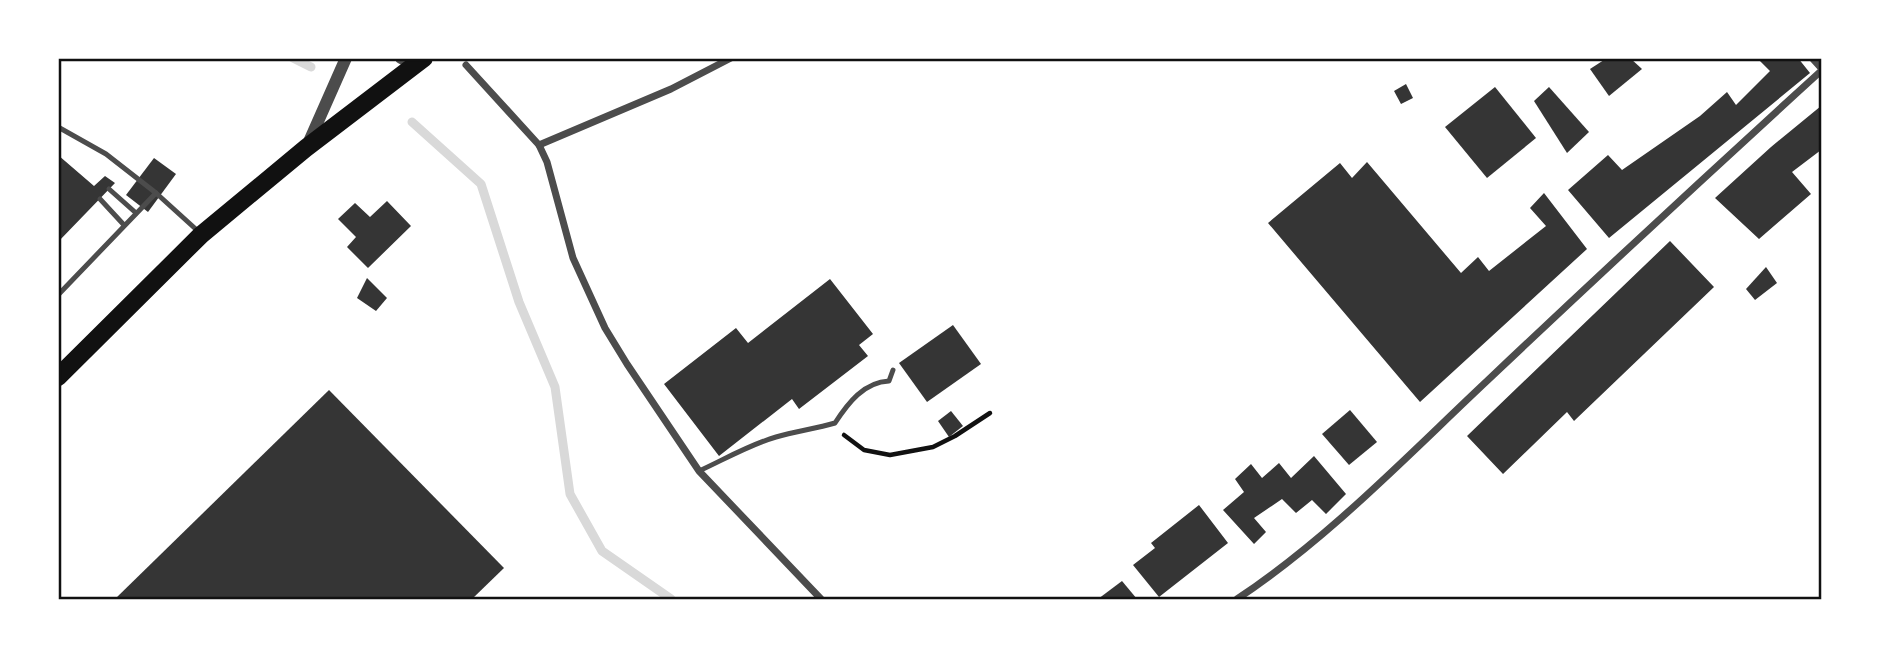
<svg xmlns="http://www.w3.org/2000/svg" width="1879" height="657" font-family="'Fira Sans Condensed',sans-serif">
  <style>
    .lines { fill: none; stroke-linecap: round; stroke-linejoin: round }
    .stream { stroke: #d9d9d9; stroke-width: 9 }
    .building { fill: #353535 }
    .path { stroke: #111; stroke-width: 4.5 }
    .service { stroke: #4c4c4c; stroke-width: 5 }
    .minor { stroke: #4c4c4c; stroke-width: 7 }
    .tertiary { stroke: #4c4c4c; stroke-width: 12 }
    .primary { stroke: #111; stroke-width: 18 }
    .neatline { fill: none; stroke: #111; stroke-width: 2.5 }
  </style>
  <rect width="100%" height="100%" fill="#fff"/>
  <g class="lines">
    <g class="stream">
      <polyline points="293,58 311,67"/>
      <polyline points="412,122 481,184 519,302 555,387 570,494 602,551 671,599"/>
    </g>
  </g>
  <g class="building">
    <polygon points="1607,58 1630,58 1642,69 1609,96 1590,69"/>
    <polygon points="1757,58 1798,58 1810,73 1609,238 1568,190 1608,155 1622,170 1700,116 1727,92 1736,105 1770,71"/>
    <polygon points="1406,84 1413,98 1401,104 1394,91"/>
    <polygon points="1495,87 1536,138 1487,178 1445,127"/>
    <polygon points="1549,87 1589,132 1567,153 1534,101"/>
    <polygon points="1821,106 1821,150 1792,172 1811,194 1759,239 1715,198 1771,147"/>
    <polygon points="58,155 94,186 105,176 115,183 58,242"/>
    <polygon points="154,158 176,174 148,212 126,195"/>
    <polygon points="1367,162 1461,273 1478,257 1489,271 1546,226 1530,208 1544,193 1587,249 1420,402 1268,223 1340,163 1352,178"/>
    <polygon points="387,201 411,226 368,268 347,247 356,237 338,219 355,203 370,217"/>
    <polygon points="1670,241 1714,287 1574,421 1567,412 1503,474 1467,436"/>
    <polygon points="1766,267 1777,283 1755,300 1746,289"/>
    <polygon points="367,278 387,298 376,311 357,298"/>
    <polygon points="830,279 873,334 859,345 868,356 799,409 792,399 719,456 664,384 736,328 748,343"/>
    <polygon points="953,325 981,364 927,402 899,363"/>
    <polygon points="329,390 504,568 472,599 115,599"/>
    <polygon points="1350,410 1377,442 1349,465 1322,434"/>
    <polygon points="951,411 963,426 949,437 938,421"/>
    <polygon points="1314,456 1346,494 1326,514 1312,500 1296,513 1282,499 1254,518 1266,532 1254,544 1223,510 1244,492 1235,479 1251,464 1262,478 1279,463 1291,478"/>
    <polygon points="1199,505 1228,543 1159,597 1133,565 1155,548 1151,543"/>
    <polygon points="1122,581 1137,599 1098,599"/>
  </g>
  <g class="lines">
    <polyline class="path" points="844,435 864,450 890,455 933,447 955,436 990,413"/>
    <g class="service">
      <polyline points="58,127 106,154 156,193 199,232"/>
      <polyline points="109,189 136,213"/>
      <polyline points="100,199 124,225"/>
      <polyline points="58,295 156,193"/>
      <path d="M699,471C723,460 751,444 776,437C796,431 815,429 835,423C848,403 864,382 889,381L893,370"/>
    </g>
    <g class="minor">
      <polyline points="1812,58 1821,68"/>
      <polyline points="466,65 539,145 547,162 573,258 605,328 627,364 699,471 821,599"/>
      <polyline points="539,145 671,89 731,58"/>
      <path d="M1237,599C1329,538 1408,455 1488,380C1598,276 1709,173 1821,71"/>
    </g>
    <g class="tertiary">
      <polyline points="401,58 415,65"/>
      <polyline points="308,144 346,58"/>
    </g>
    <polyline class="primary" points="58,377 201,235 306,148 424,58"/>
  </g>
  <rect width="1879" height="657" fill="none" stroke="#ffffff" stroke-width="119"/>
  <rect x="60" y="60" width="1760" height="538" class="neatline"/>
</svg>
